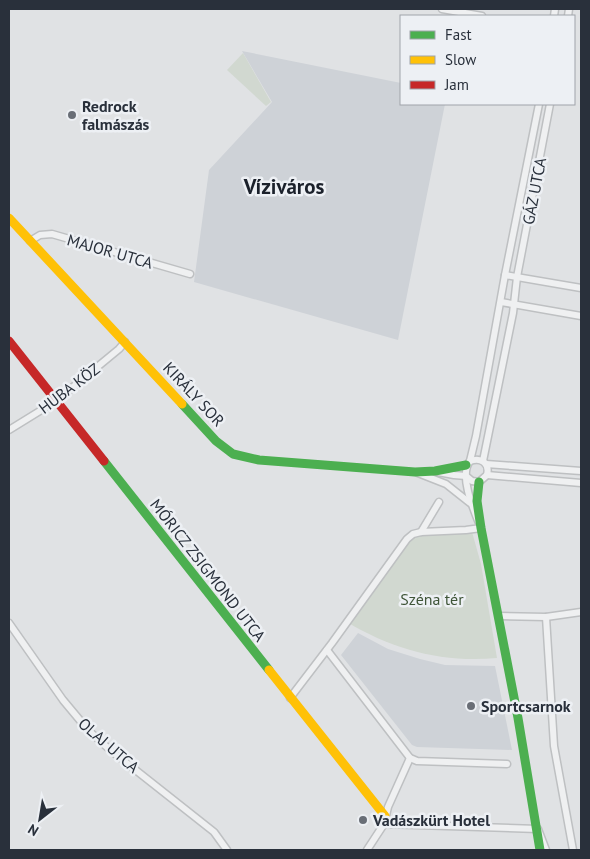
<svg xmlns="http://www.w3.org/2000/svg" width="590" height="859" font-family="'PT Sans',sans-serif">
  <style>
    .built { fill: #ced2d7 }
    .green { fill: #d1d8d0 }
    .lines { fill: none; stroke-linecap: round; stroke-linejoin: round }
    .street-casing { stroke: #bec0c2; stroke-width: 9 }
    .street { stroke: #eff0f1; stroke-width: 6 }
    .fast { stroke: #4caf50; stroke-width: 9 }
    .slow { stroke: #ffc107; stroke-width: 9 }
    .jam { stroke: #c62828; stroke-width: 9 }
    .poi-dot { fill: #696e76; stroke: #edf0f4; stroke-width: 2 }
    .labels { text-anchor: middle; stroke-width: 5; stroke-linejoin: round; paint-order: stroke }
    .poi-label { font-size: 16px; font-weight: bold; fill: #29303b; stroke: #edf0f4; text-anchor: start }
    .street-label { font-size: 16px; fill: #29303b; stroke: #edf0f4 }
    .park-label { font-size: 16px; fill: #3f5538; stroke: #edf0f4 }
    .district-label { font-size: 21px; font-weight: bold; fill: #1b212b; stroke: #edf0f4 }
  </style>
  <rect width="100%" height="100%" fill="#e0e2e4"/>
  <g class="built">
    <polygon points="242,51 401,83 401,104 445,104 398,340 194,282 209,170 272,102"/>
    <polygon points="358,633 388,649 420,659 445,665 495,666 512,750 417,747 412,745 341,655"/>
  </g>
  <g class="green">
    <polygon points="243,53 271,102 266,106 227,70"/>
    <path d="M472,532L481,564L497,658C443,663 393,650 347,622L412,538L418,535Z"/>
  </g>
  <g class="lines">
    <defs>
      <g id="street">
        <polyline points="442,9 482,16"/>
        <polyline points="554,16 555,9"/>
        <polyline points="568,16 569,9"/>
        <polyline points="30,241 40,235 52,234 190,274"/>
        <polyline points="505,275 581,288"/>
        <polyline points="501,302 581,316"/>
        <polyline points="9,430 56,401 119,349 125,342"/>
        <polyline points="470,461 476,436 505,275 539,104"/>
        <polyline points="483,461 513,313 517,277 550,104"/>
        <polyline points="486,464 581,471"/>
        <polyline points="438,472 454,475 466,476"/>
        <polyline points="418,473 446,484 470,503"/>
        <polyline points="487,475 581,483"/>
        <polyline points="421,532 439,502"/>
        <polyline points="499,616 546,617 581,612"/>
        <polyline points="546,617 554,746 573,850"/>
        <polyline points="9,623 63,700 88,730 109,749 214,832 227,850"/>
        <polyline points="327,650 410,758 417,761 507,764"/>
        <path d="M290,698L332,643L407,539L413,534L421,532L466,530L481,528C475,513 458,475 470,461C481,457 490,463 487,475L479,482L472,481L466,476"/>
        <polyline points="384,824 538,829 546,850"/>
        <polyline points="367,850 384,824 388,807 410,758"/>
      </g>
    </defs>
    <use href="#street" class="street-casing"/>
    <use href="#street" class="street"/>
    <g class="fast">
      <polyline points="182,404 216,441 233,454 259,460 415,472 435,471 466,465"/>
      <polyline points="104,461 269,670"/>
      <polyline points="479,482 477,501 481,528 518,718 540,850"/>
    </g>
    <g class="slow">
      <polyline points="9,218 182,404"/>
      <polyline points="269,670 385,816"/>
    </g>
    <polyline class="jam" points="9,341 104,461"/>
  </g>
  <g class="poi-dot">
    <circle cx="72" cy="115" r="5"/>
    <circle cx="471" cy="706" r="5"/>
    <circle cx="363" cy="820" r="5"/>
  </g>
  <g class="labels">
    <g class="poi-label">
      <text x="82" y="112">Redrock<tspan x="82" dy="18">falmászás</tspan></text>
      <text x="481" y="712">Sportcsarnok</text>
      <text x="373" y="826">Vadászkürt Hotel</text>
    </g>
    <g class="street-label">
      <text transform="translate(534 191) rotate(-79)" y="6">GÁZ UTCA</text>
      <text transform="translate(110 251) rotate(16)" y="6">MAJOR UTCA</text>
      <text transform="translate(69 388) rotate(-37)" y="6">HUBA KÖZ</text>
      <text transform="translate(194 394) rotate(47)" y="6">KIRÁLY SOR</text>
      <text transform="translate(208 570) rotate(52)" y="6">MÓRICZ ZSIGMOND UTCA</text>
      <text transform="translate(109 745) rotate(41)" y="6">OLAJ UTCA</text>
    </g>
    <g class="park-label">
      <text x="432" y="605">Széna tér</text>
    </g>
    <g class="district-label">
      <text x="284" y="194">Víziváros</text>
    </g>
  </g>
  <rect width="590" height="859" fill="none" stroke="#29303b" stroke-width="20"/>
  <rect x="400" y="15" width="175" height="90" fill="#edf0f4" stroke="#9fa3aa"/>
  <rect x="410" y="31" width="25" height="8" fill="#4caf50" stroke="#9fa3aa"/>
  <text x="445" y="40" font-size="15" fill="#29303b">Fast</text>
  <rect x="410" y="56" width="25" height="8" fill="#ffc107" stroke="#9fa3aa"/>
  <text x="445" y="65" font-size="15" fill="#29303b">Slow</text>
  <rect x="410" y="81" width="25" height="8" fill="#c62828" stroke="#9fa3aa"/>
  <text x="445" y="90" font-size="15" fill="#29303b">Jam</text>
  <g transform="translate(40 819) rotate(211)" stroke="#edf0f4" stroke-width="4" paint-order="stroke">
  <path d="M0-4L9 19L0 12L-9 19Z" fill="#29303b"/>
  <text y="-8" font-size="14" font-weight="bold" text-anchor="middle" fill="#29303b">N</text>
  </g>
</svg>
